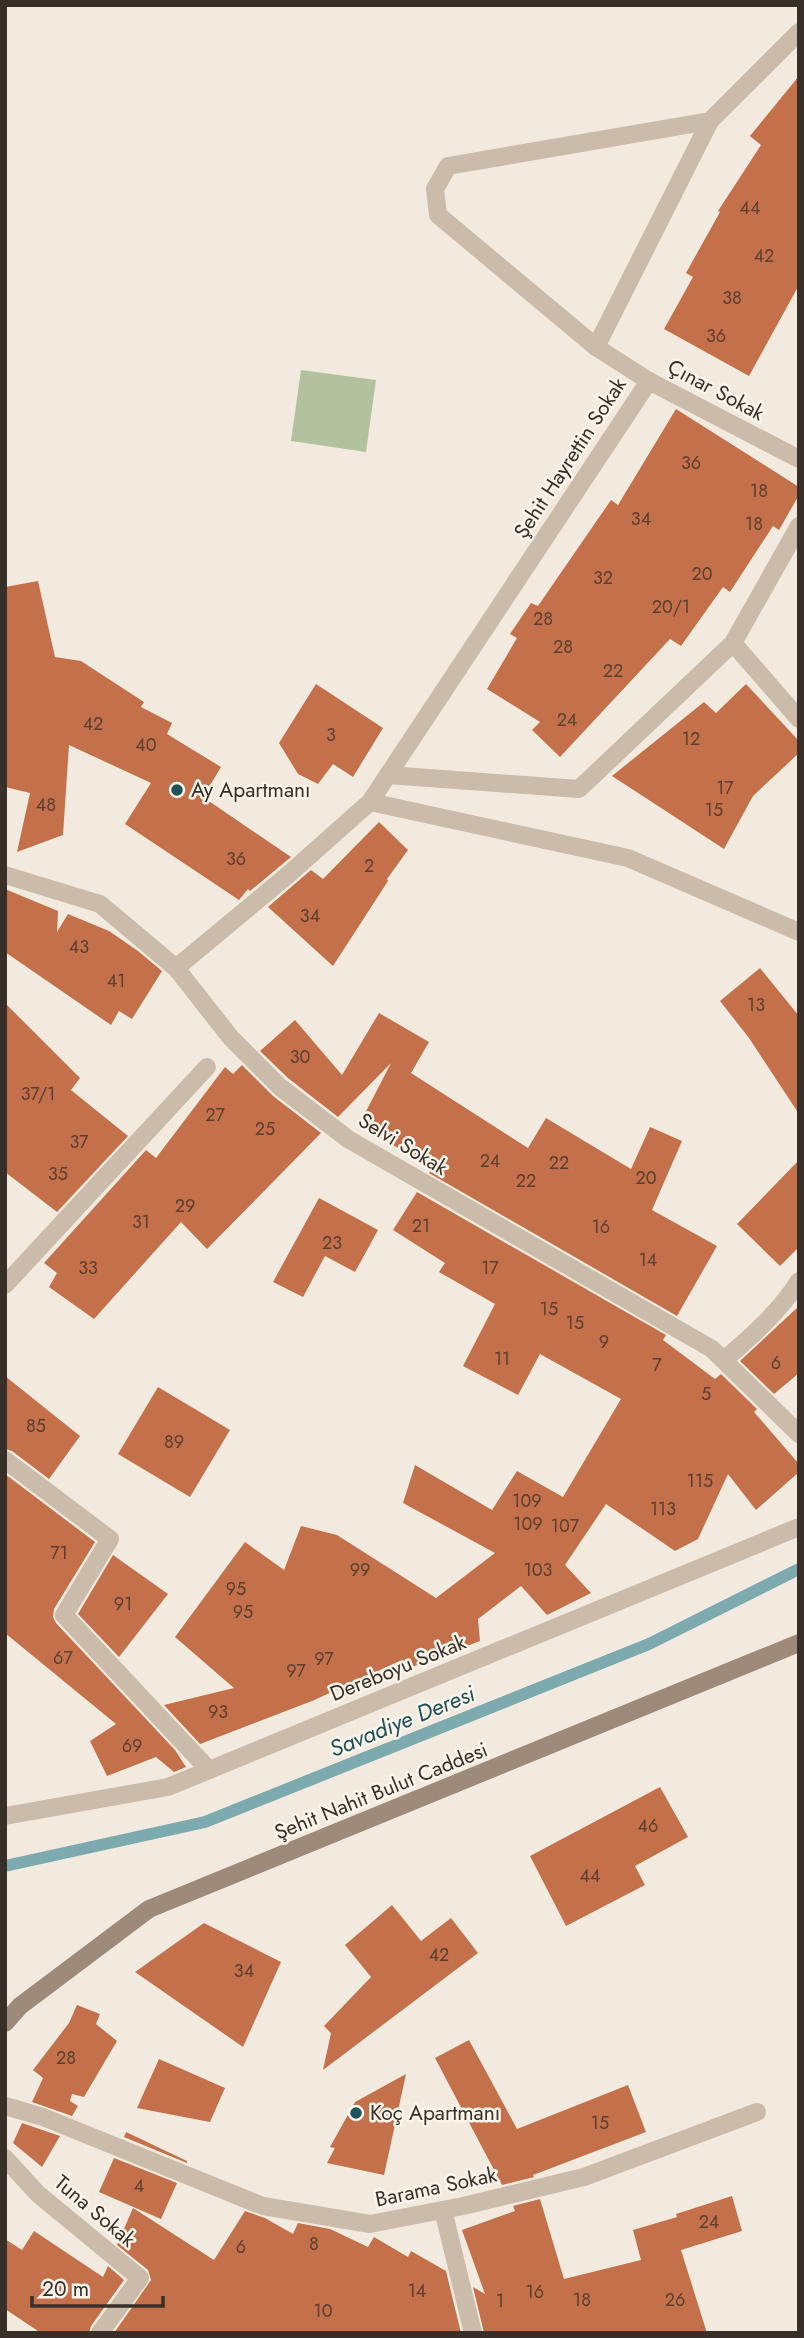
<svg xmlns="http://www.w3.org/2000/svg" width="804" height="2338" font-family="Jost,sans-serif">
  <style>
    .green { fill: #b3c29e }
    .lines { fill: none; stroke-linecap: round; stroke-linejoin: round }
    .stream { stroke: #7daaaf; stroke-width: 12 }
    .building { fill: #c4704a }
    .street { stroke: #cbbbaa; stroke-width: 18 }
    .secondary { stroke: #9e8a7b; stroke-width: 18 }
    .poi-dot { fill: #1f5159; stroke: #faf4eb; stroke-width: 2.5 }
    .labels { text-anchor: middle; stroke-width: 5; stroke-linejoin: round; paint-order: stroke }
    .number-label { font-size: 18px; fill: #5b3f31 }
    .street-label { font-size: 21px; fill: #382f29; stroke: #faf4eb }
    .poi-label { font-size: 21px; fill: #382f29; stroke: #faf4eb; text-anchor: start }
    .water-label { font-size: 23px; font-style: italic; fill: #1f5159; stroke: #faf4eb }
  </style>
  <rect width="100%" height="100%" fill="#f2eade"/>
  <polygon class="green" points="301,370 376,380 366,452 291,441"/>
  <g class="lines">
    <polyline class="stream" points="5,1866 205,1822 649,1644 799,1569"/>
  </g>
  <g class="building">
    <polygon points="799,76 799,285 749,376 664,329 693,277 686,273 720,212 718,211 761,145 750,136"/>
    <polygon points="676,409 799,487 799,495 779,530 773,526 730,592 723,587 681,646 670,639 560,757 532,730 540,722 487,689 517,638 510,634 531,603 538,606 611,500 618,505"/>
    <polygon points="38,581 55,657 81,661 144,702 141,707 172,723 167,734 221,767 203,797 291,857 250,891 248,889 239,900 125,824 151,783 69,745 63,835 17,852 30,793 5,787 5,587"/>
    <polygon points="316,684 383,728 353,777 333,764 318,784 298,774 279,743"/>
    <polygon points="746,684 799,741 799,753 753,796 724,849 612,776 704,702 716,713"/>
    <polygon points="379,822 408,850 387,879 388,881 333,966 268,907 311,870 323,879"/>
    <polygon points="5,889 58,911 57,932 68,914 109,931 138,951 162,971 132,1019 119,1011 111,1025 5,952"/>
    <polygon points="760,968 799,1016 799,1114 749,1038 720,1001"/>
    <polygon points="5,1003 80,1078 71,1090 128,1136 57,1212 5,1172"/>
    <polygon points="379,1013 429,1042 411,1073 528,1148 546,1118 631,1169 650,1127 682,1141 652,1210 717,1246 677,1316 429,1173 432,1168 359,1125 391,1063 338,1117 288,1078 260,1051 295,1020 342,1075"/>
    <polygon points="242,1065 273,1096 321,1133 207,1249 181,1222 94,1319 49,1287 57,1273 44,1263 146,1150 156,1158 225,1067 233,1074"/>
    <polygon points="799,1160 799,1247 780,1266 737,1224"/>
    <polygon points="417,1192 666,1335 663,1340 715,1379 721,1374 757,1409 754,1412 799,1464 799,1472 756,1510 728,1474 698,1539 675,1551 606,1504 565,1565 591,1593 547,1615 521,1586 478,1619 480,1641 412,1667 402,1660 312,1701 200,1744 164,1705 234,1688 175,1637 245,1542 284,1570 301,1526 337,1535 436,1598 495,1553 403,1503 415,1465 492,1510 517,1471 563,1497 621,1399 540,1354 518,1395 463,1366 495,1304 439,1272 445,1263 393,1230"/>
    <polygon points="319,1198 378,1230 355,1272 325,1256 303,1297 273,1282"/>
    <polygon points="799,1306 799,1373 774,1394 740,1361"/>
    <polygon points="5,1376 80,1436 49,1479 12,1451 5,1449"/>
    <polygon points="158,1387 230,1430 190,1497 118,1454"/>
    <polygon points="5,1474 95,1542 54,1609 53,1617 56,1623 175,1750 186,1767 174,1772 156,1757 107,1776 90,1741 116,1724 5,1633"/>
    <polygon points="113,1555 168,1594 119,1657 78,1614"/>
    <polygon points="660,1787 688,1837 635,1866 645,1885 566,1926 530,1856"/>
    <polygon points="392,1905 421,1941 451,1918 478,1953 323,2070 331,2033 324,2026 371,1977 345,1945"/>
    <polygon points="204,1923 281,1962 243,2047 135,1972"/>
    <polygon points="77,2005 100,2014 96,2024 117,2041 84,2097 72,2094 70,2101 78,2106 72,2116 32,2102 43,2078 33,2070 69,2023"/>
    <polygon points="469,2040 517,2129 628,2085 646,2132 533,2175 534,2177 502,2185 435,2058"/>
    <polygon points="159,2059 225,2088 210,2122 137,2108"/>
    <polygon points="406,2074 384,2175 327,2163 335,2148 330,2147 355,2102"/>
    <polygon points="22,2123 60,2136 42,2167 13,2143"/>
    <polygon points="126,2132 187,2161 187,2163 124,2137"/>
    <polygon points="114,2158 177,2183 161,2219 99,2192"/>
    <polygon points="732,2196 742,2231 681,2250 707,2333 484,2333 473,2287 485,2294 462,2230 515,2211 513,2206 540,2199 564,2279 641,2260 633,2230 677,2217 676,2214"/>
    <polygon points="133,2208 214,2260 245,2211 265,2218 293,2234 298,2223 330,2229 368,2247 374,2237 408,2257 411,2251 446,2271 461,2333 114,2333 151,2280 148,2270 117,2245"/>
    <polygon points="34,2231 103,2277 108,2266 124,2280 91,2326 89,2333 41,2333 5,2309 5,2239 22,2250"/>
  </g>
  <g class="lines">
    <g class="street">
      <polyline points="596,347 710,121"/>
      <polyline points="649,381 799,459"/>
      <polyline points="733,643 799,719"/>
      <polyline points="388,775 579,789 733,643 799,526"/>
      <polyline points="370,802 628,858 799,932"/>
      <polyline points="5,875 100,904 176,968 231,1038 280,1087 348,1139 712,1349 799,1434"/>
      <polyline points="176,968 289,874 370,802 649,381 596,347 438,215 435,189 448,166 710,121 799,32"/>
      <polyline points="5,1285 207,1067"/>
      <path d="M724,1360C751,1337 780,1311 799,1281"/>
      <polyline points="5,1460 110,1539 64,1615 209,1770"/>
      <polyline points="5,1816 168,1787 799,1527"/>
      <polyline points="5,2106 43,2117 263,2206 370,2224 463,2206 584,2177 757,2112"/>
      <polyline points="5,2158 38,2194 140,2278 100,2333"/>
      <polyline points="443,2210 473,2333"/>
    </g>
    <polyline class="secondary" points="5,2023 20,2006 149,1909 799,1643"/>
  </g>
  <g class="poi-dot">
    <circle cx="177" cy="790" r="7"/>
    <circle cx="356" cy="2113" r="7"/>
  </g>
  <g class="labels">
    <g class="number-label">
      <text x="750" y="214">44</text>
      <text x="764" y="262">42</text>
      <text x="732" y="304">38</text>
      <text x="716" y="342">36</text>
      <text x="691" y="469">36</text>
      <text x="759" y="497">18</text>
      <text x="641" y="525">34</text>
      <text x="754" y="530">18</text>
      <text x="702" y="580">20</text>
      <text x="603" y="584">32</text>
      <text x="671" y="613">20/1</text>
      <text x="543" y="625">28</text>
      <text x="563" y="653">28</text>
      <text x="613" y="677">22</text>
      <text x="567" y="726">24</text>
      <text x="93" y="730">42</text>
      <text x="331" y="741">3</text>
      <text x="691" y="745">12</text>
      <text x="146" y="751">40</text>
      <text x="725" y="794">17</text>
      <text x="46" y="811">48</text>
      <text x="714" y="816">15</text>
      <text x="236" y="865">36</text>
      <text x="369" y="872">2</text>
      <text x="310" y="922">34</text>
      <text x="79" y="953">43</text>
      <text x="116" y="987">41</text>
      <text x="756" y="1011">13</text>
      <text x="300" y="1063">30</text>
      <text x="38" y="1100">37/1</text>
      <text x="215" y="1121">27</text>
      <text x="265" y="1135">25</text>
      <text x="79" y="1148">37</text>
      <text x="490" y="1167">24</text>
      <text x="559" y="1169">22</text>
      <text x="58" y="1180">35</text>
      <text x="646" y="1184">20</text>
      <text x="526" y="1187">22</text>
      <text x="185" y="1212">29</text>
      <text x="141" y="1228">31</text>
      <text x="421" y="1232">21</text>
      <text x="601" y="1233">16</text>
      <text x="332" y="1249">23</text>
      <text x="648" y="1266">14</text>
      <text x="88" y="1274">33</text>
      <text x="490" y="1274">17</text>
      <text x="549" y="1315">15</text>
      <text x="575" y="1329">15</text>
      <text x="604" y="1348">9</text>
      <text x="502" y="1365">11</text>
      <text x="776" y="1369">6</text>
      <text x="657" y="1371">7</text>
      <text x="706" y="1400">5</text>
      <text x="36" y="1432">85</text>
      <text x="174" y="1448">89</text>
      <text x="700" y="1487">115</text>
      <text x="527" y="1507">109</text>
      <text x="663" y="1515">113</text>
      <text x="528" y="1530">109</text>
      <text x="565" y="1532">107</text>
      <text x="59" y="1559">71</text>
      <text x="360" y="1576">99</text>
      <text x="538" y="1576">103</text>
      <text x="236" y="1595">95</text>
      <text x="123" y="1610">91</text>
      <text x="243" y="1618">95</text>
      <text x="63" y="1664">67</text>
      <text x="324" y="1665">97</text>
      <text x="296" y="1677">97</text>
      <text x="218" y="1718">93</text>
      <text x="132" y="1752">69</text>
      <text x="648" y="1832">46</text>
      <text x="590" y="1882">44</text>
      <text x="439" y="1961">42</text>
      <text x="244" y="1977">34</text>
      <text x="66" y="2064">28</text>
      <text x="600" y="2129">15</text>
      <text x="139" y="2192">4</text>
      <text x="709" y="2228">24</text>
      <text x="314" y="2250">8</text>
      <text x="241" y="2253">6</text>
      <text x="417" y="2297">14</text>
      <text x="535" y="2298">16</text>
      <text x="582" y="2306">18</text>
      <text x="675" y="2306">26</text>
      <text x="500" y="2307">1</text>
      <text x="323" y="2317">10</text>
    </g>
    <g class="street-label">
      <text transform="translate(716 390) rotate(28)" y="7">Çınar Sokak</text>
      <text transform="translate(570 458) rotate(-57)" y="7">Şehit Hayrettin Sokak</text>
      <text transform="translate(403 1144) rotate(31)" y="7">Selvi Sokak</text>
      <text transform="translate(398 1668) rotate(-22)" y="7">Dereboyu Sokak</text>
      <text transform="translate(381 1791) rotate(-22)" y="7">Şehit Nahit Bulut Caddesi</text>
      <text transform="translate(436 2187) rotate(-12)" y="7">Barama Sokak</text>
      <text transform="translate(95 2211) rotate(40)" y="7">Tuna Sokak</text>
    </g>
    <g class="poi-label">
      <text x="191" y="797">Ay Apartmanı</text>
      <text x="370" y="2120">Koç Apartmanı</text>
    </g>
    <g class="water-label">
      <text transform="translate(402 1721) rotate(-22)" y="8">Savadiye Deresi</text>
    </g>
  </g>
  <rect width="804" height="2338" fill="none" stroke="#382f29" stroke-width="14"/>
  <path d="M32 2296v10h131v-10" fill="none" stroke="#382f29" stroke-width="3.5"/>
  <text x="42" y="2296" font-size="21" fill="#382f29" stroke="#faf4eb" stroke-width="5" paint-order="stroke">20 m</text>
</svg>
